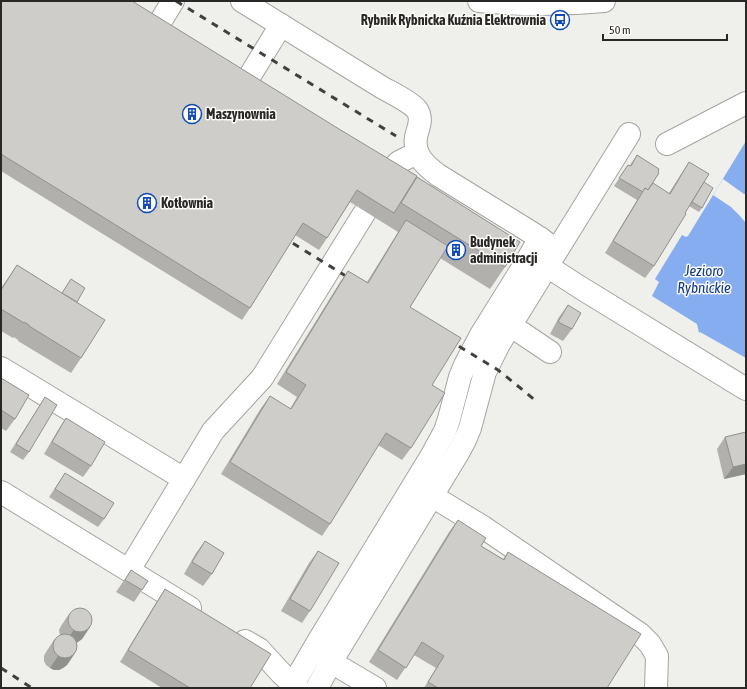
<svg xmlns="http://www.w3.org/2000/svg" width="747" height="689" font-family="'Asap Condensed',sans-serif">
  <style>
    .water { fill: #87adf1 }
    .pier { fill: #efefeb }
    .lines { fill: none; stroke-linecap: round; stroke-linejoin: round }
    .minor-casing { stroke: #a5a4a1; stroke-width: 24 }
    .minor { stroke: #fff; stroke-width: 22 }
    .rail { stroke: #41403f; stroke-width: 3; stroke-dasharray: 7 7; stroke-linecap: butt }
    .wall { fill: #b1b0ad }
    .shaded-wall { fill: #90908d }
    .building { fill: #cecdc9; stroke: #90908d }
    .labels { text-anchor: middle; stroke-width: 3; stroke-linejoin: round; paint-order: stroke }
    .poi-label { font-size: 14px; font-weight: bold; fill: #292827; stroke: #fdfcf8; text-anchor: start }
    .water-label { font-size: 15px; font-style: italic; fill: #113a87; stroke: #fdfcf8 }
  </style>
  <rect width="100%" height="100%" fill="#efefeb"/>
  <polygon class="water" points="746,141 746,358 700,332 699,333 697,324 652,296 659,282 655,279 682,235 686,237 688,236"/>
  <polygon class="pier" points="723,179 744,194 746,194 746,223 740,216 731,207 713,195"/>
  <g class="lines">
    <defs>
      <g id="minor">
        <path d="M242,1L383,88C392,93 411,102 417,110C423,119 418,128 416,137C413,155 426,166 438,175L532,233L551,246"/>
        <path d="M479,1C521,5 562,5 604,1"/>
        <polyline points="154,32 173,1"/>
        <polyline points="243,87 281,25"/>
        <polyline points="667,144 746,103"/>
        <polyline points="547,266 581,288 746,389"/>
        <polyline points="510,325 550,352"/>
        <polyline points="1,368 184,479"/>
        <polyline points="1,492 190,608"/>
        <polyline points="432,496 483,527 640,634 650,644 657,656 656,688"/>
        <polyline points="129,570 213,431 262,378 391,170 399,162 417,153"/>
        <polyline points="245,641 259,649 281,673 297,688"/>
        <polyline points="331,662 375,688"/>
        <polyline points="291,688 319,640 432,455 445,431 449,419 460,377 465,365 482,333 525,264 540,238"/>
        <polyline points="317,688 331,662 458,453 465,440 470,428 485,372 499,344 629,134"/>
      </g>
    </defs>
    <use href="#minor" class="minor-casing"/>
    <use href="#minor" class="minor"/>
    <g class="rail">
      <polyline points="176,1 396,136"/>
      <polyline points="281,236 354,281"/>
      <polyline points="447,339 498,370 513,382 536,401"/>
      <polyline points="1,668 32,688"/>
    </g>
  </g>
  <g class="wall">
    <polygon points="1,1 409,188 417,177 505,267 490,289 440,258 410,307 432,385 411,448 402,460 378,445 330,524 322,536 221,474 261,408 270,396 290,409 297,397 277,384 340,282 348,271 367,282 398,232 350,202 327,238 319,250 295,235 250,308 242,320 1,171"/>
    <polygon points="637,155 652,184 669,193 681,174 689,162 704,182 702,208 699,212 689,206 654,266 645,278 605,253 637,200 614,186 628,165 630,165"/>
    <polygon points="17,265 62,293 71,279 77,302 81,358 71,373 18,341 18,340 14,337 13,338 1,331 1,288"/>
    <polygon points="568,305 572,329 563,341 550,334 559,317"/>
    <polygon points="1,378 15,419 6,431 1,428"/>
    <polygon points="45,397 29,452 23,460 10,452"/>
    <polygon points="66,418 91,466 83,477 44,454 58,430"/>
    <polygon points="746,432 746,474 724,479 717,449 725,437"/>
    <polygon points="65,473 104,519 98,527 49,497"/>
    <polygon points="458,520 481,546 503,559 508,552 607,688 424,688 436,668 414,655 397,680 369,662 449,532"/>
    <polygon points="205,541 212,574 203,586 184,574 196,553"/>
    <polygon points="318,551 310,611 302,623 281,611 309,563"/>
    <polygon points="131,570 142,590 134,602 116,592"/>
    <polygon points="165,589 250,688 162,688 120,662 157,601"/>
    <polygon points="69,614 90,627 82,639 78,642 76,643 75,653 67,665 63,668 59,670 54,670 50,668 46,665 44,661 44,656 46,652 54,640 60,635 59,630 61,626"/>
  </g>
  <g class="shaded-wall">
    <polygon points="746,464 746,474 724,479 733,467"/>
    <polygon points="90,627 82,639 78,642 74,644 65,643 73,631"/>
    <polygon points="75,653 67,665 63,668 59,670 54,670 50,668 58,656"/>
  </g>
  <g class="building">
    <polygon points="1,1 132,1 339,129 417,176 394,213 357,190 327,238 303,223 250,308 1,154"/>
    <polygon points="637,155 659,169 658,172 659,173 648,190 645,188 643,192 619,178 628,165 631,166"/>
    <polygon points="689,162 709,174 685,213 686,214 654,266 613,241 645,188 648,190 653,183 670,194"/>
    <polygon points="417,177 520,242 505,267 401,203"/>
    <polygon points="704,182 713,188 702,208 692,202"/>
    <polygon points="406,220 448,246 410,307 461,338 432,385 445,393 411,448 386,433 330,524 230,462 270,396 291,409 306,385 286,372 348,271 368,283"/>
    <polygon points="17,265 105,320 81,358 29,326 29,325 24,322 24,323 1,309 1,290"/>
    <polygon points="71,279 85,288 77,302 62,293"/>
    <polygon points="568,305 581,313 572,329 558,322"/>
    <polygon points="1,378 29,395 15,419 1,410"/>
    <polygon points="45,397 57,405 29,452 16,444"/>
    <polygon points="66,418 105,442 91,466 52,442"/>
    <polygon points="746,432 746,464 733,467 725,437"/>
    <polygon points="65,473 114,503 104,519 55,489"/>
    <polygon points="458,520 486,538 481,546 504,560 508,552 641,634 607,688 438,688 428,682 444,656 422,642 406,668 378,650"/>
    <polygon points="205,541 224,553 212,574 192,562"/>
    <polygon points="318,551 339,563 310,611 290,599"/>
    <polygon points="131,570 148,581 142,590 125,580"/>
    <polygon points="165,589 271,654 250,688 190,688 128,650"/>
    <circle cx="80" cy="620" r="12"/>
    <circle cx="65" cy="646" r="12"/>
  </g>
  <defs>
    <symbol id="bus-ring" viewBox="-11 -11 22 22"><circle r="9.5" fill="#fdfcf8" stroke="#134cb8" stroke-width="1.5"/><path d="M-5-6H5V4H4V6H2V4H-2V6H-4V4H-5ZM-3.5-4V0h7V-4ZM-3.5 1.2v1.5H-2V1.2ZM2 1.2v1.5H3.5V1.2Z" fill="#134cb8"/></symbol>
    <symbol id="building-ring" viewBox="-11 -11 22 22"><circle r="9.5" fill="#fdfcf8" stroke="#134cb8" stroke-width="1.5"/><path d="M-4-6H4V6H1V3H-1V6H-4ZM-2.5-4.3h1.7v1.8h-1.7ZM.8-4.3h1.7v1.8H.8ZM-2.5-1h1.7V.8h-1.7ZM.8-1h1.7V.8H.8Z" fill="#134cb8"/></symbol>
  </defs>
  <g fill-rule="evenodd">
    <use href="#bus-ring" x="549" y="9" width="22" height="22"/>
    <use href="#building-ring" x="181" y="103" width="22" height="22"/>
    <use href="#building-ring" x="136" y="192" width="22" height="22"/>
    <use href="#building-ring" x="445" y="239" width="22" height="22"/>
  </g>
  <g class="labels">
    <g class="poi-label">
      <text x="546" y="25" text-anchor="end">Rybnik Rybnicka Kuźnia Elektrownia</text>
      <text x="206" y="119">Maszynownia</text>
      <text x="161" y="208">Kotłownia</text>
      <text x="470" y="247">Budynek<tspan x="470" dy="16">administracji</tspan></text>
    </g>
    <g class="water-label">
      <text x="704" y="276">Jezioro<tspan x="704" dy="17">Rybnickie</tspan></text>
    </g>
  </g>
  <rect width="747" height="689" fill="none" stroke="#292827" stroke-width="4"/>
  <path d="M603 34v6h124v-6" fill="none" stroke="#292827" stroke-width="2"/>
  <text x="609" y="34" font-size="12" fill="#292827" stroke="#fdfcf8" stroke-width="3" paint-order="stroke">50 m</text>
</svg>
